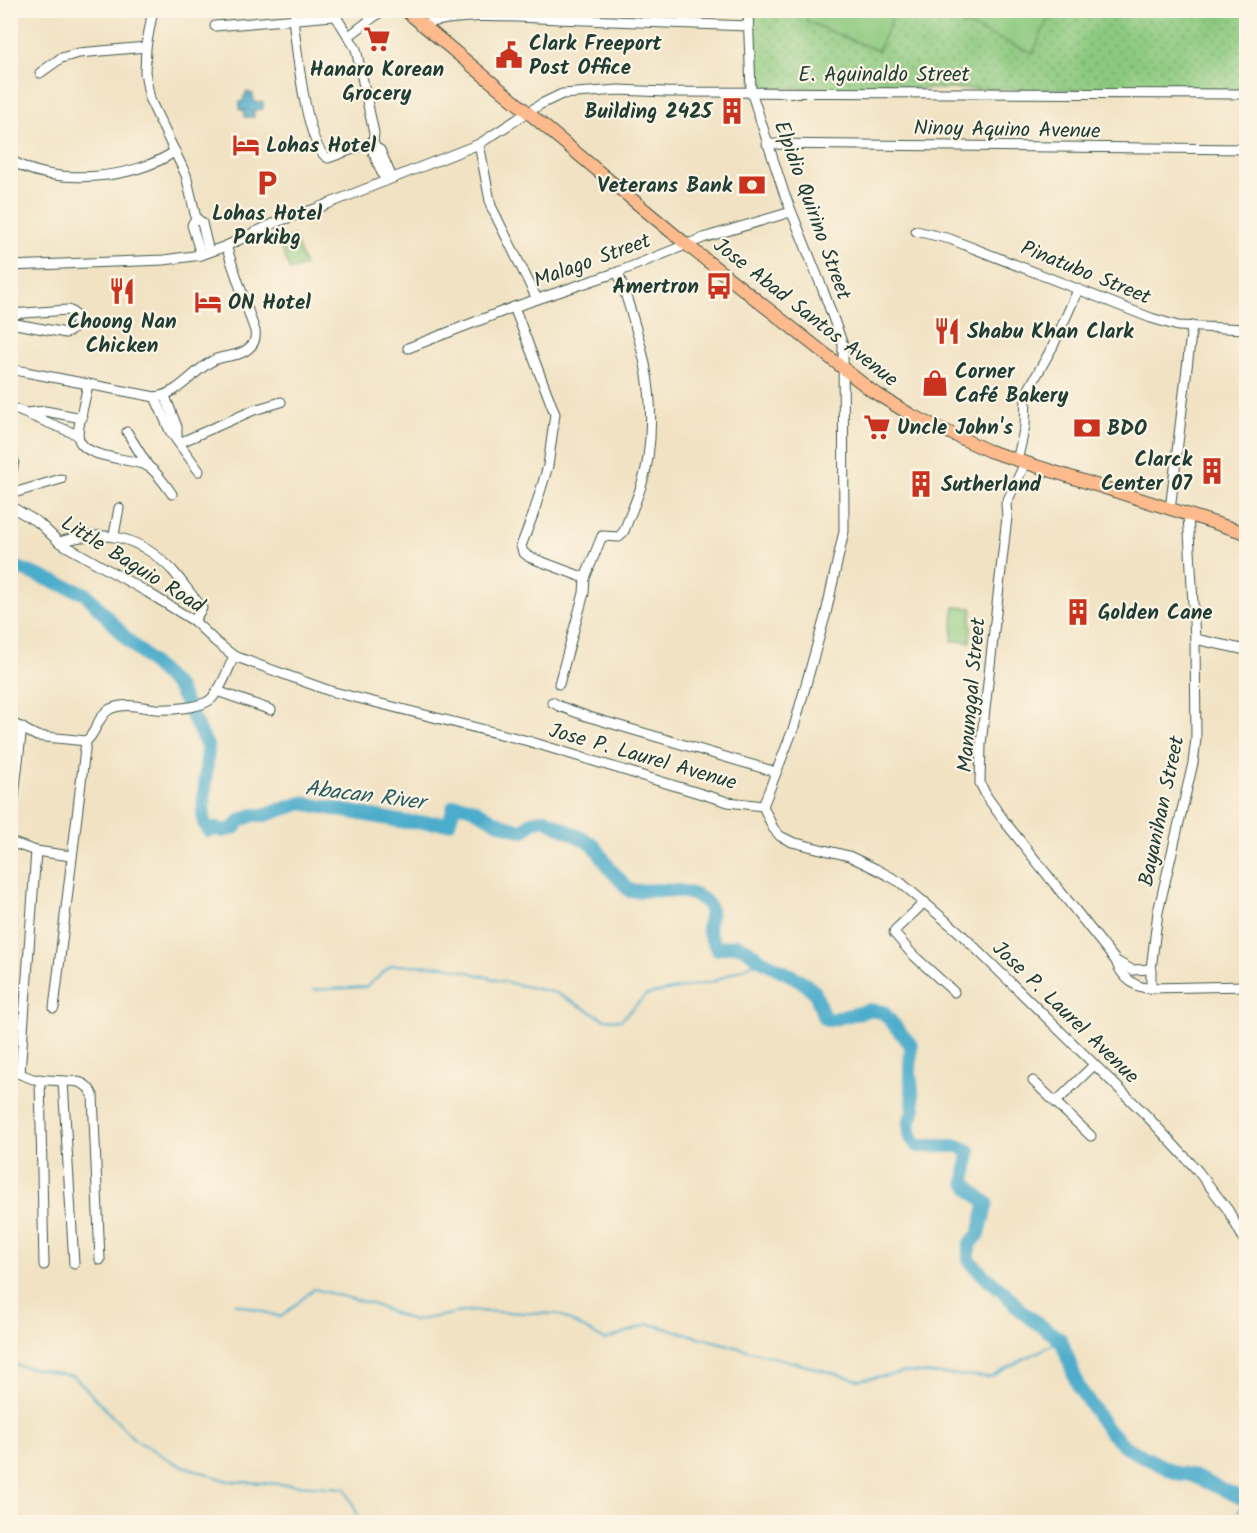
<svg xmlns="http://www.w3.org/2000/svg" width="1257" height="1533" font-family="Kalam,sans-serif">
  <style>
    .grass { fill: url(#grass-dots); stroke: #56835a; stroke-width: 1.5 }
    .garden { fill: #8cc97f; stroke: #56835a; stroke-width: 1.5 }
    .water { fill: url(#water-waves); stroke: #367480; stroke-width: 1.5 }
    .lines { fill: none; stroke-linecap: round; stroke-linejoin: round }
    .stream { stroke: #4caccb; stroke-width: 2 }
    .river { stroke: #4caccb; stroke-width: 14 }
    .minor-casing { stroke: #3e5649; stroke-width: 11 }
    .major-casing { stroke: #3e5649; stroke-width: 14 }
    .minor { stroke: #fff; stroke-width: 9 }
    .major { stroke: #fcba8d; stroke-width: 12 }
    .labels { text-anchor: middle; stroke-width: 4.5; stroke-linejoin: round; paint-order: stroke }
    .poi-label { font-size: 21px; font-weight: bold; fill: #1f3d34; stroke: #fcf5e5; text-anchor: start }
    .street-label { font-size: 21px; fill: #1f3d34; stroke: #fcf5e5 }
    .water-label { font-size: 22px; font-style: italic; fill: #2c5e61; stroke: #fcf5e5 }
  </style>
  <defs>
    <pattern id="grass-dots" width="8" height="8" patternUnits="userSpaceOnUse" patternTransform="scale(1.5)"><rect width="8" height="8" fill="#8cc97f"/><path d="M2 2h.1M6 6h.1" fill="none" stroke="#72a469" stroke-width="1.8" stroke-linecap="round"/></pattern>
    <pattern id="water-waves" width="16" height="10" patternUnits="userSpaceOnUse" patternTransform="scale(1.5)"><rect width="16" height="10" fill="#4caccb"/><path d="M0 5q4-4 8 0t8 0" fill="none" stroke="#3f8da6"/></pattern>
  </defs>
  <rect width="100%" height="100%" fill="#fcf5e5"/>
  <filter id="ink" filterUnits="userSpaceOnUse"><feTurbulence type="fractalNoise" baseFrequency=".0167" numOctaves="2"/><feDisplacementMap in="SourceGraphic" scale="12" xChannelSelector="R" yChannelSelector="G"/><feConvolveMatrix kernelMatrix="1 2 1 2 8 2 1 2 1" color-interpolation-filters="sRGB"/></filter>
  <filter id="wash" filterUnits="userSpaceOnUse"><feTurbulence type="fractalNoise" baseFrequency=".008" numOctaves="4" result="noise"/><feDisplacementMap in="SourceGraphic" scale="24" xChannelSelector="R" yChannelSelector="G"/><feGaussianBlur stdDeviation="1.35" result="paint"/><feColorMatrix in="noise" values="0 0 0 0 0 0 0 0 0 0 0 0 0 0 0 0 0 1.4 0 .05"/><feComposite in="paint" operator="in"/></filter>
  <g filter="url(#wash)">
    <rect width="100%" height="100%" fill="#f1e2c3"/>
    <polygon class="grass" points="752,11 1246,11 1246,91 752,88"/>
    <g class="garden">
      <polygon points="811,10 895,10 895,11 878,51 806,21"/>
      <polygon points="966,11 966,10 1051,11 1033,53 961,23"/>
      <polygon points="294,236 305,266 290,271 279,242"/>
      <polygon points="954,607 972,608 970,642 952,641"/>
    </g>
    <polygon class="water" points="247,92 253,94 254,102 263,102 263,109 254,110 254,117 244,117 244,110 240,110 240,102 243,102 244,96"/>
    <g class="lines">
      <g class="stream">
        <polyline points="313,990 366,987 392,965 446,966 501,981 556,993 604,1019 621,1020 646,995 712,982 761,960"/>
        <polyline points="234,1303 281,1317 314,1289 372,1304 413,1321 468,1311 558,1314 605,1340 650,1324 859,1380 905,1372 990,1377 1061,1340"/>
        <polyline points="10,1364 74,1376 134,1439 175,1463 228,1481 345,1488 361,1522"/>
        <polyline points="1231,1522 1246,1500"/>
      </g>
      <path class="river" d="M10,565L86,594L127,639L178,688L208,748L203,812L204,823L209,831L216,828L222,831L234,828L240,821L252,815H265L302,803L405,822L449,823L454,806C470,802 485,817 499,823C507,826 515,828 523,831L532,822L545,819L594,845L610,869L630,891C650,891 703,884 710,910C712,917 708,921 708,928C708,936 714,942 717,949L736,945L746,949L761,960L800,980L815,992L824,1018L829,1020L870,1010L883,1012L911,1045L910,1072L914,1109L909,1123L911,1138L918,1146H958L969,1151L965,1182L974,1193L987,1203L979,1234L969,1245V1260L983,1275L1003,1291L1022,1312L1061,1340L1079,1388L1107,1429L1127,1448L1176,1473L1191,1475L1246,1500"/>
    </g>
  </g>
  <g filter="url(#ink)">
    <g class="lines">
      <defs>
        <g id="minor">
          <polyline points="153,10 146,47 145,72 150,100 186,175 196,218 202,223 209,252"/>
          <polyline points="748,10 751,91 784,193 823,290 843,345 844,531 826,613 794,727 763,806"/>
          <path d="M420,25C464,12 512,17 557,19C620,21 684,24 748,26"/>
          <path d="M215,26L333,16L337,18L356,49L374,133L373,142L328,158C306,149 296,43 293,18"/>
          <polyline points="349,36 383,10"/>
          <polyline points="40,73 61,58 79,53 146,47"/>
          <polyline points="373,142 376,148 380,150 392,178"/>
          <polyline points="479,144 491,206 537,299"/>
          <polyline points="767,144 1246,149"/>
          <polyline points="376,148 373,152 385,180"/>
          <path d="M10,159C49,188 138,179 175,151"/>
          <polyline points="196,218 192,225 201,255"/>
          <polyline points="916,231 950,239 1151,318 1178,326 1246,329"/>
          <polyline points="10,266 164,260 201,255 226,246 279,221 315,209 479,144 541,104 562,94 619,90 666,92 1246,94"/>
          <path d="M514,307L555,414L548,466L533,515L521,546L523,552L529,557L585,578L602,536L619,537L624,531C633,507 645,482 648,457C658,388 639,335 618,272"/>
          <path d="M10,314L68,310C76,313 78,320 75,328L66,333L10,323"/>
          <polyline points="408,348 514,307 618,272 703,238 791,212"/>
          <path d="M10,369L155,397C180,394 192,371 214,360C225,355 240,357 249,348C255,343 256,338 255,331L226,246"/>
          <path d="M88,384C86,396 78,425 78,435C80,460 131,457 147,466C155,469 167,487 172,494"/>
          <polyline points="165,396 177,427 177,440"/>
          <polyline points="155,397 170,431 199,471"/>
          <polyline points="10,407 78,435"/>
          <polyline points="26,413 45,411 82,418"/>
          <polyline points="127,432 148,466"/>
          <polyline points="179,443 254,410 281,402"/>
          <polyline points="10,452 14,461 10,482"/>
          <polyline points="1017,461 1025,426 1026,396 1030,387 1053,346 1078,290"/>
          <polyline points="1025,463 1006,504 1007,517 981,744 980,783 987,797 1005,822 1116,961 1132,970 1151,969"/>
          <polyline points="10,494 61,479"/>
          <polyline points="10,506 39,523 59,542 147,592 194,621 216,642 234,656 330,691 528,741 728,802 763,806"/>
          <polyline points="1170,510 1192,326"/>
          <polyline points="1188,515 1195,639 1196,739 1193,763 1158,912 1151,969 1151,988 1246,986"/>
          <polyline points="114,535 119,508"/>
          <path d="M59,542C104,529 138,535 172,570C182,581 191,595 201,606L202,608L194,621"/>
          <polyline points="1195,639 1246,650"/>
          <polyline points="559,684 584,593 585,578"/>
          <polyline points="217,691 271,710"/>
          <polyline points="552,702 559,706 586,716 776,772"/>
          <path d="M10,722L37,736L86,741C97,733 97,716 110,709C125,702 140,707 156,709C169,710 205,708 213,697C223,686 228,669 234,656"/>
          <polyline points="763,806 773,828 780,836 792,842 849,856 876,869 900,882 959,932 1146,1115 1197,1170 1228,1210 1246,1243"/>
          <polyline points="10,830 22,727"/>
          <polyline points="10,842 36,851 71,856"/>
          <polyline points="925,902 895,930 894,933 912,954 954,992"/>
          <path d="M1116,961C1121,976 1135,989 1151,988"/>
          <polyline points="54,1008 86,741"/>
          <polyline points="10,1070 33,1079 63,1081 74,1264"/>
          <polyline points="20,1074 36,851"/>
          <polyline points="40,1079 44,1265"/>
          <path d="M63,1081C77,1081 86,1081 93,1095L100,1260"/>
          <polyline points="1033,1081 1091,1136"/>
          <polyline points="1056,1102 1094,1065"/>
        </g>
        <polyline id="major" points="405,10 687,245 872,391 911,415 989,451 1246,533"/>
      </defs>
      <use href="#minor" class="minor-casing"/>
      <use href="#major" class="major-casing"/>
      <use href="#minor" class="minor"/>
      <use href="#major" class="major"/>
    </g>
  </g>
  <defs>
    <symbol id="supermarket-bare" viewBox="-9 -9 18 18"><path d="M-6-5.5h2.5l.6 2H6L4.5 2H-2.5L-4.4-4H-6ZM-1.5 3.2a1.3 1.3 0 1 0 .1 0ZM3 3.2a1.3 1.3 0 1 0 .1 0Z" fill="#c8321e" stroke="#fcf5e5" stroke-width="2.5" paint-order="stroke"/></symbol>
    <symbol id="civic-bare" viewBox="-9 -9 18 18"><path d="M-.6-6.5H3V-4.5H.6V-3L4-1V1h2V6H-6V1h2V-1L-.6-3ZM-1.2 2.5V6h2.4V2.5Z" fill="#c8321e" stroke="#fcf5e5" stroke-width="2.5" paint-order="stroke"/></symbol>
    <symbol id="building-bare" viewBox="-9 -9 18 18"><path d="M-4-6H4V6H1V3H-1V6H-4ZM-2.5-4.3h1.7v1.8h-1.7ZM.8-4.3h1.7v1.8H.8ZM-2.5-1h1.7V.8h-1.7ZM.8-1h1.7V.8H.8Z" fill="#c8321e" stroke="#fcf5e5" stroke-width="2.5" paint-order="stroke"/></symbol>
    <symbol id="hotel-bare" viewBox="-9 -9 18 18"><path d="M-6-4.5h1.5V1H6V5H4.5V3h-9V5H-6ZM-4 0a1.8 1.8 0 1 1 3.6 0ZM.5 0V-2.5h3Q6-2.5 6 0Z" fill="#c8321e" stroke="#fcf5e5" stroke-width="2.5" paint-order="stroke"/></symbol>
    <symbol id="parking-bare" viewBox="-9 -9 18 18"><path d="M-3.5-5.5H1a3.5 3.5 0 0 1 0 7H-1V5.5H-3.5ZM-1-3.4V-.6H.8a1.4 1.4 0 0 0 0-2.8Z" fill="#c8321e" stroke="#fcf5e5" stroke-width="2.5" paint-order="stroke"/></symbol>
    <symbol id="bank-bare" viewBox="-9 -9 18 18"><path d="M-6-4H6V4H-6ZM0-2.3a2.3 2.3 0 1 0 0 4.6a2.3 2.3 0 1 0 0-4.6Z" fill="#c8321e" stroke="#fcf5e5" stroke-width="2.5" paint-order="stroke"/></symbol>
    <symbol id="bus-bare" viewBox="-9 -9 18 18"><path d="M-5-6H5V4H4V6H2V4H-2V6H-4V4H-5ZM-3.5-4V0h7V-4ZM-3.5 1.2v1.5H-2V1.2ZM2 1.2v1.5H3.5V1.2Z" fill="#c8321e" stroke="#fcf5e5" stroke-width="2.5" paint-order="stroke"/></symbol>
    <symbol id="restaurant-bare" viewBox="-9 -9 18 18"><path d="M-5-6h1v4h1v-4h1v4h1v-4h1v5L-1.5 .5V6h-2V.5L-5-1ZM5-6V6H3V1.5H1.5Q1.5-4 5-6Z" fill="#c8321e" stroke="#fcf5e5" stroke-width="2.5" paint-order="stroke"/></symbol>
    <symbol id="shop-bare" viewBox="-9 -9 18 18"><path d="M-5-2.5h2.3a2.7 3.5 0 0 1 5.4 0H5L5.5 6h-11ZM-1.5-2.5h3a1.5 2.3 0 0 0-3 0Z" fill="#c8321e" stroke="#fcf5e5" stroke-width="2.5" paint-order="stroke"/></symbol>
  </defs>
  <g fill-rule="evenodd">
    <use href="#supermarket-bare" x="358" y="20" width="38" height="38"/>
    <use href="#civic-bare" x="490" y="36" width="38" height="38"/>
    <use href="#building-bare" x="713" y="92" width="38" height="38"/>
    <use href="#hotel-bare" x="227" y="126" width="38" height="38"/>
    <use href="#parking-bare" x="248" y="164" width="38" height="38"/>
    <use href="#bank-bare" x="733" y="166" width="38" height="38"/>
    <use href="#bus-bare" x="700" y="267" width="38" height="38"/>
    <use href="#restaurant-bare" x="103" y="272" width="38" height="38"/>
    <use href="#hotel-bare" x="189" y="283" width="38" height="38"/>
    <use href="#restaurant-bare" x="928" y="312" width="38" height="38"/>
    <use href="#shop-bare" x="916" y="364" width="38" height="38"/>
    <use href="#supermarket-bare" x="858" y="408" width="38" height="38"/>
    <use href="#bank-bare" x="1068" y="409" width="38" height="38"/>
    <use href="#building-bare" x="1193" y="452" width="38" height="38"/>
    <use href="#building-bare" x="902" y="465" width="38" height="38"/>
    <use href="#building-bare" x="1059" y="593" width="38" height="38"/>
  </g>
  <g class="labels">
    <g class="poi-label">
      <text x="529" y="50">Clark Freeport<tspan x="529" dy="24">Post Office</tspan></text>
      <text x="377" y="76" text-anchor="middle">Hanaro Korean<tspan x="377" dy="24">Grocery</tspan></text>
      <text x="712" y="118" text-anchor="end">Building 2425</text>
      <text x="266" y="152">Lohas Hotel</text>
      <text x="732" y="192" text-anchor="end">Veterans Bank</text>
      <text x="267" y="220" text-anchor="middle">Lohas Hotel<tspan x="267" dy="24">Parkibg</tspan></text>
      <text x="699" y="293" text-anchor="end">Amertron</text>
      <text x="228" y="309">ON Hotel</text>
      <text x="122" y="328" text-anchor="middle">Choong Nan<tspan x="122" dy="24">Chicken</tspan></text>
      <text x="967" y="338">Shabu Khan Clark</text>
      <text x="955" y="378">Corner<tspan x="955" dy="24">Café Bakery</tspan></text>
      <text x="897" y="434">Uncle John's</text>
      <text x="1107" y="435">BDO</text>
      <text x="1192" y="466" text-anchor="end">Clarck<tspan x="1192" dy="24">Center 07</tspan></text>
      <text x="941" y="491">Sutherland</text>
      <text x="1098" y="619">Golden Cane</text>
    </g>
    <g class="street-label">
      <text x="884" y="81">E. Aguinaldo Street</text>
      <text transform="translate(1007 129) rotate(1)" y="7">Ninoy Aquino Avenue</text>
      <text transform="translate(813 210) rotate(70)" y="7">Elpidio Quirino Street</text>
      <text transform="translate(592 260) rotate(-20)" y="7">Malago Street</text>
      <text transform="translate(1086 272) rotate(22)" y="7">Pinatubo Street</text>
      <text transform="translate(806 312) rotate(38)" y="7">Jose Abad Santos Avenue</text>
      <text transform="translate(133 564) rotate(32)" y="7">Little Baguio Road</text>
      <text transform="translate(971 695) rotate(-85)" y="7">Manunggal Street</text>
      <text transform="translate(643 756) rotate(16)" y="7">Jose P. Laurel Avenue</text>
      <text transform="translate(1161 811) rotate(-78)" y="7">Bayanihan Street</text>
      <text transform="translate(1066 1012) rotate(44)" y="7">Jose P. Laurel Avenue</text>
    </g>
    <g class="water-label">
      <text transform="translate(365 794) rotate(7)" y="8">Abacan River</text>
    </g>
  </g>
  <rect width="1257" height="1533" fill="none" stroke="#fcf5e5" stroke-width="36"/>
</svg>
